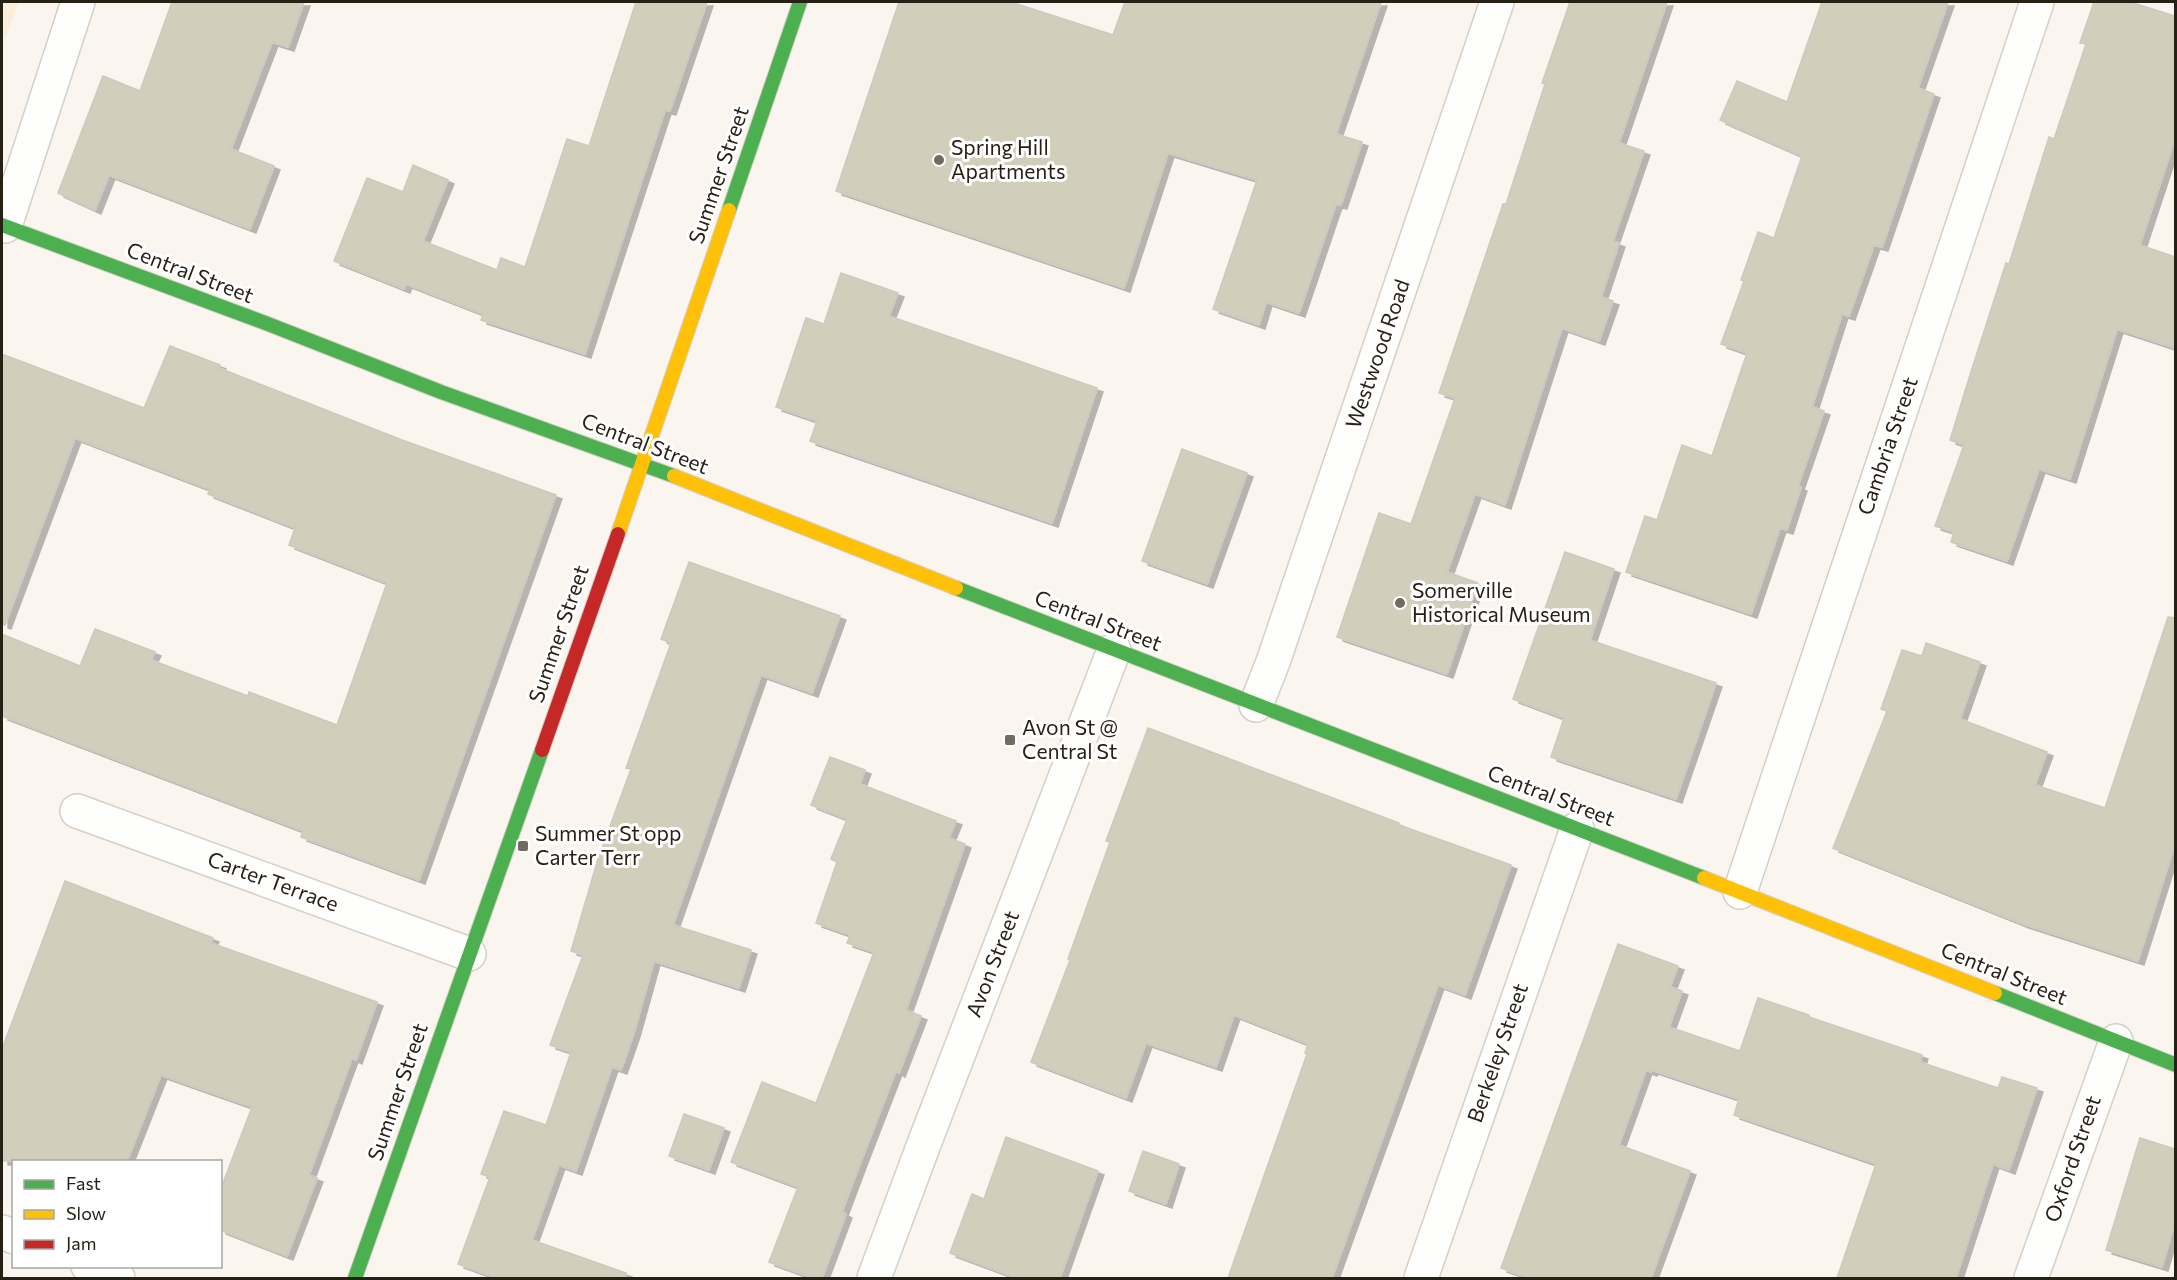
<svg xmlns="http://www.w3.org/2000/svg" width="2177" height="1280" font-family="Commissioner,sans-serif">
  <style>
    .built { fill: #fbeedc }
    .building { fill: #d1cfbc; stroke: #cbc9c0; stroke-width: 1.5; filter: url(#shadow) }
    .lines { fill: none; stroke-linecap: round; stroke-linejoin: round }
    .street-casing { stroke: #d5cfc7; stroke-width: 36 }
    .fast-casing { stroke: #d5cfc7; stroke-width: 16 }
    .slow-casing { stroke: #d5cfc7; stroke-width: 16 }
    .jam-casing { stroke: #d5cfc7; stroke-width: 16 }
    .street { stroke: #fefefd; stroke-width: 33 }
    .fast { stroke: #4caf50; stroke-width: 14 }
    .slow { stroke: #ffc107; stroke-width: 14 }
    .jam { stroke: #c62828; stroke-width: 14 }
    .poi-dot { fill: #716b61; stroke: #fff; stroke-width: 2 }
    .labels { text-anchor: middle; stroke-width: 6; stroke-linejoin: round; paint-order: stroke }
    .poi-label { font-size: 21px; fill: #272015; stroke: #fff; text-anchor: start }
    .street-label { font-size: 21px; fill: #272015; stroke: #fff }
  </style>
  <defs>
    <filter id="shadow"><feDropShadow dx="6" dy="4" stdDeviation="0" flood-color="#0004"/></filter>
  </defs>
  <rect width="100%" height="100%" fill="#faf5ef"/>
  <polygon class="built" points="2,2 19,2 2,48"/>
  <g class="building">
    <polygon points="172,2 304,2 288,47 272,42 231,149 274,166 250,229 109,175 95,210 58,193 103,76 140,91"/>
    <polygon points="636,2 707,2 670,111 665,110 585,354 481,320 483,314 406,284 404,289 334,261 367,178 403,192 413,165 448,180 423,241 497,270 501,258 525,267 567,139 589,146"/>
    <polygon points="899,2 1011,2 1113,35 1125,2 1381,2 1336,134 1362,142 1341,205 1336,204 1299,313 1266,302 1259,325 1213,309 1257,180 1168,153 1124,288 836,191"/>
    <polygon points="1570,2 1667,2 1619,143 1644,151 1613,241 1619,243 1601,297 1613,301 1599,341 1562,328 1505,505 1475,494 1447,572 1478,583 1447,674 1337,637 1379,513 1411,524 1455,398 1439,393 1503,204 1506,204 1545,84 1542,83"/>
    <polygon points="1822,2 1948,2 1918,88 1934,94 1882,247 1874,245 1849,316 1842,314 1812,407 1824,411 1798,486 1801,487 1787,530 1780,528 1751,614 1626,572 1645,516 1657,520 1682,445 1712,456 1747,353 1721,344 1744,281 1741,280 1758,232 1774,238 1802,156 1720,120 1737,81 1787,102"/>
    <polygon points="2094,2 2130,2 2175,16 2175,139 2140,245 2175,257 2175,348 2117,329 2070,479 2039,469 2007,561 1951,542 1954,532 1935,526 1964,445 1950,440 1970,375 2006,263 2009,264 2049,137 2054,139 2086,44 2080,43"/>
    <polygon points="841,273 898,293 889,316 1097,388 1052,523 810,441 817,421 776,407 806,318 824,324"/>
    <polygon points="170,346 220,365 219,368 402,440 556,495 419,880 301,837 303,831 2,716 2,634 80,666 95,629 155,652 151,660 248,696 249,692 337,725 387,583 289,545 295,528 208,494 209,489 75,438 5,625 2,624 2,354 144,408"/>
    <polygon points="1182,449 1247,473 1207,584 1142,561"/>
    <polygon points="1565,552 1614,569 1590,640 1716,683 1676,799 1551,757 1564,718 1513,699"/>
    <polygon points="689,562 840,616 812,693 761,675 673,925 751,950 739,988 654,961 634,1033 621,1070 612,1067 576,1171 559,1165 532,1240 626,1273 625,1278 497,1278 458,1264 490,1177 481,1174 504,1111 546,1125 571,1052 550,1045 583,955 571,951 598,859 631,769 626,768 671,643 661,639"/>
    <polygon points="2168,617 2175,618 2175,844 2138,961 2023,924 1833,848 1887,711 1881,709 1902,650 1922,656 1926,643 1980,662 1960,719 2047,752 2035,785 2105,808"/>
    <polygon points="1148,728 1399,823 1399,825 1511,865 1465,995 1438,985 1332,1278 1228,1278 1307,1054 1305,1053 1308,1044 1234,1015 1216,1067 1146,1043 1126,1098 1031,1062 1070,960 1068,959 1110,842 1106,841"/>
    <polygon points="830,757 865,770 860,784 956,821 949,838 965,844 906,1010 921,1016 899,1073 896,1071 860,1164 842,1212 846,1214 822,1278 813,1278 769,1262 798,1187 731,1162 762,1082 816,1103 874,952 847,943 850,935 816,923 837,862 831,859 847,819 811,805"/>
    <polygon points="65,881 213,938 211,943 377,1002 356,1060 352,1058 309,1175 317,1178 287,1256 220,1230 220,1191 252,1107 161,1075 127,1161 2,1161 2,1049"/>
    <polygon points="1618,944 1678,966 1670,987 1682,991 1669,1027 1740,1051 1758,998 1809,1015 1809,1017 1922,1055 1920,1062 1998,1088 2002,1077 2037,1088 2009,1170 1993,1164 1956,1278 1837,1278 1876,1164 1734,1115 1739,1099 1652,1070 1651,1072 1646,1070 1619,1145 1690,1171 1651,1278 1529,1278 1501,1268"/>
    <polygon points="684,1114 724,1128 709,1170 669,1156"/>
    <polygon points="1006,1137 1098,1171 1060,1278 1017,1278 950,1253 972,1194 984,1199"/>
    <polygon points="2140,1138 2175,1149 2175,1222 2162,1267 2106,1250"/>
    <polygon points="1143,1151 1179,1164 1166,1204 1129,1191"/>
  </g>
  <g class="lines">
    <defs>
      <g id="street">
        <polyline points="5,226 78,2"/>
        <polyline points="1256,705 1273,662 1497,2"/>
        <polyline points="77,811 469,954"/>
        <polyline points="1740,892 2037,2"/>
        <polyline points="2,1232 14,1237"/>
        <polyline points="88,1266 118,1278"/>
        <polyline points="874,1278 924,1144 1114,650"/>
        <polyline points="1421,1278 1577,829"/>
        <polyline points="2031,1278 2116,1041"/>
      </g>
      <g id="fast">
        <polyline points="729,210 800,2"/>
        <polyline points="2,225 268,324 441,392 674,476"/>
        <polyline points="956,588 1704,878"/>
        <polyline points="1995,993 2176,1065"/>
        <polyline points="355,1278 542,750"/>
      </g>
      <g id="slow">
        <polyline points="674,476 956,588"/>
        <polyline points="618,534 729,210"/>
        <polyline points="1704,878 1995,993"/>
      </g>
      <polyline id="jam" points="542,750 618,534"/>
    </defs>
    <use href="#street" class="street-casing"/>
    <use href="#fast" class="fast-casing"/>
    <use href="#slow" class="slow-casing"/>
    <use href="#jam" class="jam-casing"/>
    <use href="#street" class="street"/>
    <use href="#fast" class="fast"/>
    <use href="#slow" class="slow"/>
    <use href="#jam" class="jam"/>
  </g>
  <g class="poi-dot">
    <circle cx="939" cy="160" r="6"/>
    <circle cx="1400" cy="603" r="6"/>
    <rect x="1004" y="734" width="12" height="12" rx="3"/>
    <rect x="517" y="840" width="12" height="12" rx="3"/>
  </g>
  <g class="labels">
    <g class="poi-label">
      <text x="951" y="155">Spring Hill<tspan x="951" dy="24">Apartments</tspan></text>
      <text x="1412" y="598">Somerville<tspan x="1412" dy="24">Historical Museum</tspan></text>
      <text x="1022" y="735">Avon St @<tspan x="1022" dy="24">Central St</tspan></text>
      <text x="535" y="841">Summer St opp<tspan x="535" dy="24">Carter Terr</tspan></text>
    </g>
    <g class="street-label">
      <text transform="translate(719 175) rotate(-71)" y="7">Summer Street</text>
      <text transform="translate(190 273) rotate(21)" y="7">Central Street</text>
      <text transform="translate(1378 354) rotate(-71)" y="7">Westwood Road</text>
      <text transform="translate(645 444) rotate(21)" y="7">Central Street</text>
      <text transform="translate(1888 446) rotate(-71)" y="7">Cambria Street</text>
      <text transform="translate(1098 621) rotate(21)" y="7">Central Street</text>
      <text transform="translate(559 634) rotate(-71)" y="7">Summer Street</text>
      <text transform="translate(1551 796) rotate(21)" y="7">Central Street</text>
      <text transform="translate(273 882) rotate(20)" y="7">Carter Terrace</text>
      <text transform="translate(993 964) rotate(-69)" y="7">Avon Street</text>
      <text transform="translate(2004 974) rotate(22)" y="7">Central Street</text>
      <text transform="translate(1498 1053) rotate(-71)" y="7">Berkeley Street</text>
      <text transform="translate(398 1092) rotate(-71)" y="7">Summer Street</text>
      <text transform="translate(2073 1159) rotate(-71)" y="7">Oxford Street</text>
    </g>
  </g>
  <rect width="2177" height="1280" fill="none" stroke="#272015" stroke-width="6"/>
  <rect x="12" y="1160" width="210" height="108" fill="#ffffff" stroke="#a9a6a1" stroke-width="1.5"/>
  <rect x="24" y="1180" width="30" height="9" fill="#4caf50" stroke="#a9a6a1" stroke-width="1.5"/>
  <text x="66" y="1190" font-size="18" fill="#272015">Fast</text>
  <rect x="24" y="1210" width="30" height="9" fill="#ffc107" stroke="#a9a6a1" stroke-width="1.5"/>
  <text x="66" y="1220" font-size="18" fill="#272015">Slow</text>
  <rect x="24" y="1240" width="30" height="9" fill="#c62828" stroke="#a9a6a1" stroke-width="1.5"/>
  <text x="66" y="1250" font-size="18" fill="#272015">Jam</text>
</svg>
